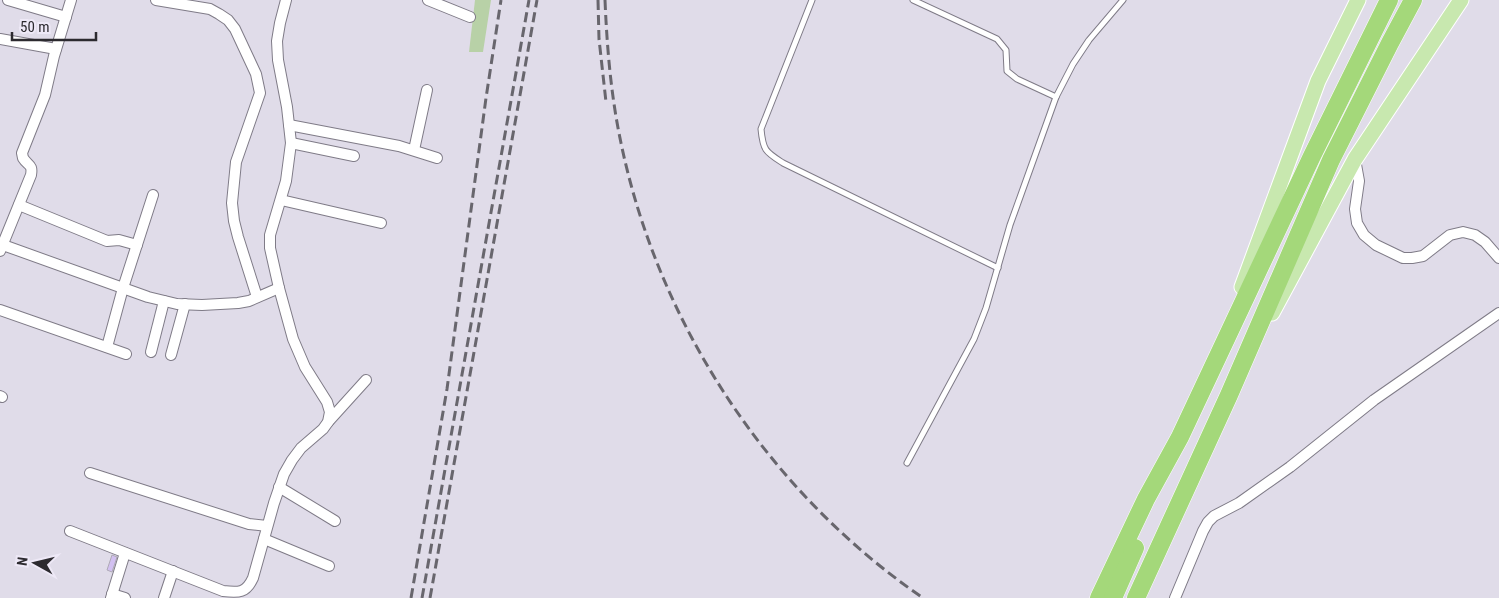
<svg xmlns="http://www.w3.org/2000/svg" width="1499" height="598" font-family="'Roboto Condensed',sans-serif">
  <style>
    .green { fill: #b8d1a7 }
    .building { fill: #d2c0f1; stroke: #afaab7 }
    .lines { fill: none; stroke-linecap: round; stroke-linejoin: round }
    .lane-casing { stroke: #7f7b87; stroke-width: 7 }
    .street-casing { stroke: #7f7b87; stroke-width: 12 }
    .primary-casing { stroke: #fff; stroke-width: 17 }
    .highway-casing { stroke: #fff; stroke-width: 19 }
    .lane { stroke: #fff; stroke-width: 5 }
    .street { stroke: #fff; stroke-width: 10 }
    .primary { stroke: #c8e8af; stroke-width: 15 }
    .highway { stroke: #a4d87a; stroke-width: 18 }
    .rail { stroke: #68666d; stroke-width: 3; stroke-dasharray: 10 5; stroke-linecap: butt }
  </style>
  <rect width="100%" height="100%" fill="#e0dce9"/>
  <polygon class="green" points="475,0 491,0 483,52 469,52"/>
  <polygon class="building" points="112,555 117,557 112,572 107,570"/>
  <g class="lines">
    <defs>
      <g id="lane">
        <path d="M812,0L761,129C763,151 766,152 783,163L998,268"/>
        <polyline points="913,0 997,39 1006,50 1007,71 1017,79 1056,97"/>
        <polyline points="907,463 974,339 986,308 1010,225 1056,97 1073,64 1089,40 1123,0"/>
      </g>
      <g id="street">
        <polyline points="8,0 66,17"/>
        <polyline points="156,0 210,9 219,14 228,20 235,29 256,74 260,93 236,162 232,203 234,221 238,237 257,297"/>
        <polyline points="428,0 470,17"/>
        <polyline points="0,39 56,49"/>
        <polyline points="289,125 399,146 437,158"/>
        <polyline points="291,143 354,156"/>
        <polyline points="414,150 427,90"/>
        <polyline points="1355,159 1359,181 1355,209 1357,223 1364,235 1376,245 1403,258 1412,258 1423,256 1450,235 1463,232 1475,235 1485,242 1499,258"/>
        <polyline points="281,200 381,223"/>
        <polyline points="19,205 107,241 119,240 137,245"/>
        <polyline points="3,245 148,297 177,304 202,305 238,303 249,301 279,288"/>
        <path d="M0,251L31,175C33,164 28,166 23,158L22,153L45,95L54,56L71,0"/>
        <polyline points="0,310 126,354"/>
        <polyline points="107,347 123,288 153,195"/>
        <polyline points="151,352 164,301"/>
        <polyline points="171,355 185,304"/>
        <polyline points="0,396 2,397"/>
        <polyline points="328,422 366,380"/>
        <polyline points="90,473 249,524 267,526"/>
        <polyline points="279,487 335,521"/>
        <path d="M70,531L223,591C239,593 246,593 253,578L274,503L284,474L292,460L301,448L323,429L328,422L330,412L327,402L305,367L293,339L279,288L270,248V235L286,181L291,143L287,107L278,60L277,41L280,23L286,0"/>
        <polyline points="264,539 329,566"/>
        <polyline points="112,594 125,598"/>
        <polyline points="111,598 125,553"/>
        <polyline points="164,598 173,571"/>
        <polyline points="1175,598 1203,531 1208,522 1214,516 1239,503 1290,467 1374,400 1499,313"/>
      </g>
      <g id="primary">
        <polyline points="1242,287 1318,81 1358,0"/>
        <polyline points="1272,313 1355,159 1461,0"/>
      </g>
      <g id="highway">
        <polyline points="1099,598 1146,499 1180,437 1312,156 1389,0"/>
        <polyline points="1113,598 1135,548"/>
        <polyline points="1136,598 1229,395 1331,160 1390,43 1413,0"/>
      </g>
    </defs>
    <use href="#lane" class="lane-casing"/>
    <use href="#street" class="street-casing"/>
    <use href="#primary" class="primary-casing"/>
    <use href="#highway" class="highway-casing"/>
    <use href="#lane" class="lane"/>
    <use href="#street" class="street"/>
    <use href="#primary" class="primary"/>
    <use href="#highway" class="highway"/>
    <g class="rail">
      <polyline points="598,0 599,39 606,102"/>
      <path d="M605,0C607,48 611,96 621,143C659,326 769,492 923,598"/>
      <polyline points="411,598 447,389 486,98 501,0"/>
      <polyline points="422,598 529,0"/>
      <polyline points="430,598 537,0"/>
    </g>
  </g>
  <g transform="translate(35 563) rotate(278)" stroke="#eee9f7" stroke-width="4" paint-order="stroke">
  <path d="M0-4L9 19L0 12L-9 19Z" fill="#2c2a2f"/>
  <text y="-8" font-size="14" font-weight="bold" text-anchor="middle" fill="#2c2a2f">N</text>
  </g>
  <path d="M12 32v8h84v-8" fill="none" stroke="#2c2a2f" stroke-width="2.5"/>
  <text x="20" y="32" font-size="15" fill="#2c2a2f" stroke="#eee9f7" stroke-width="4" paint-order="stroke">50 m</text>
</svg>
